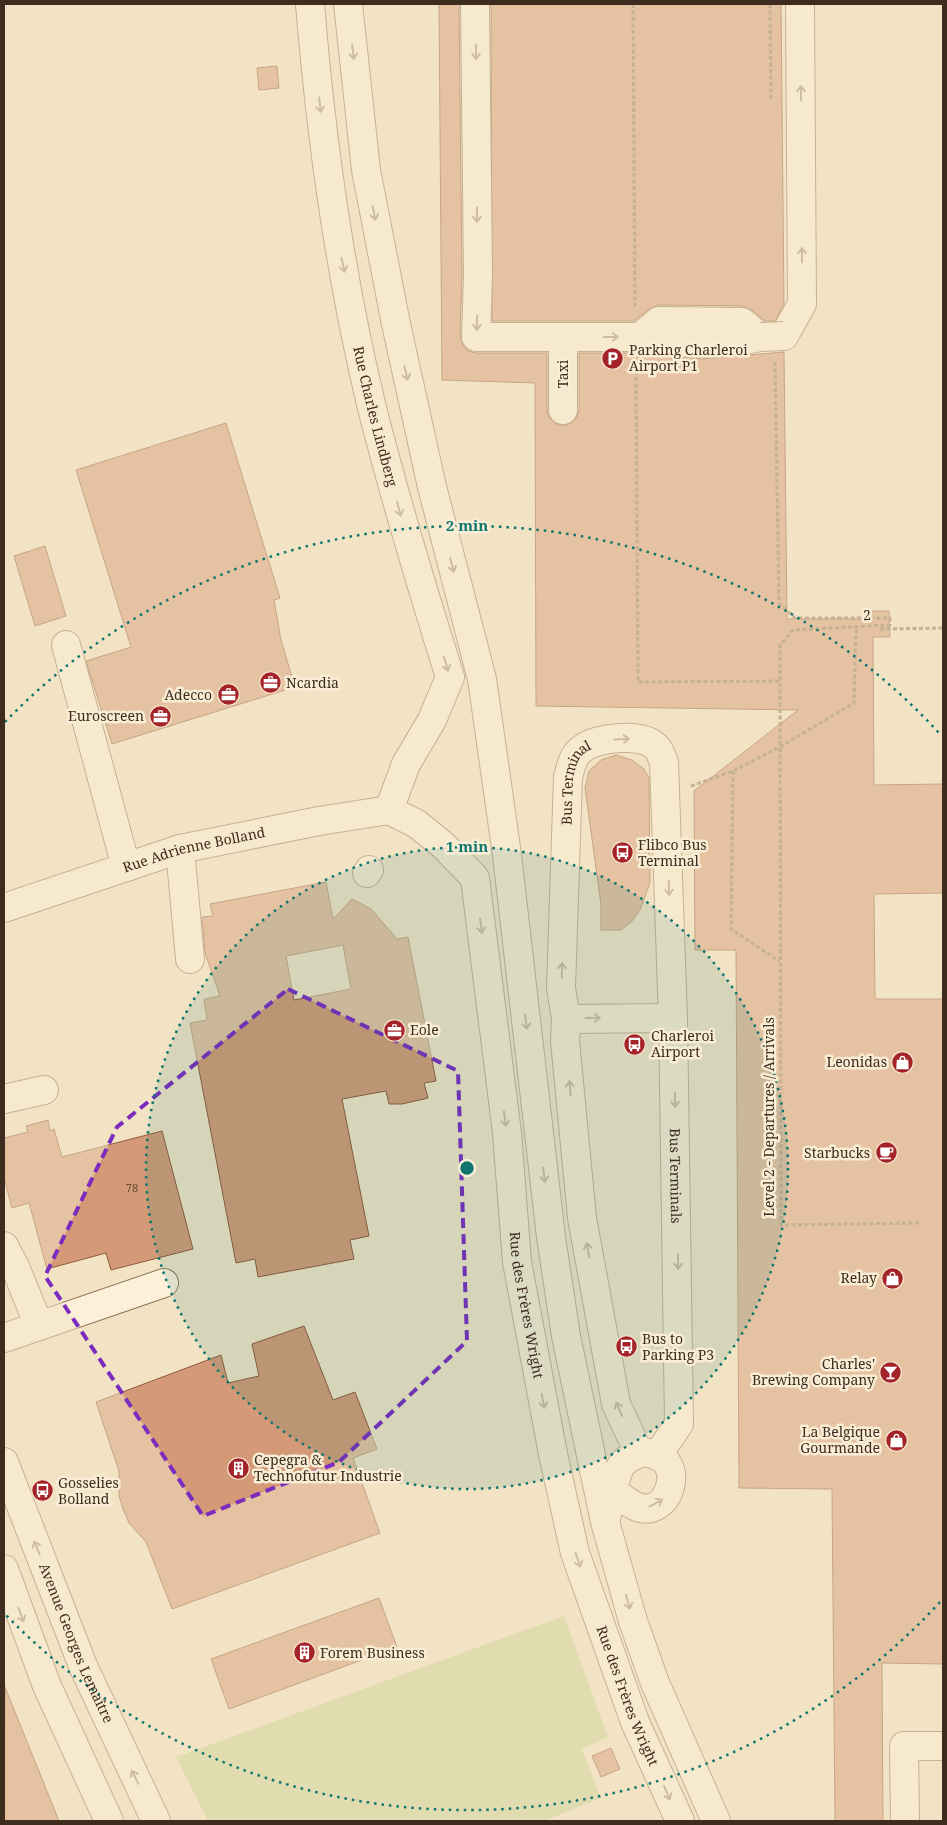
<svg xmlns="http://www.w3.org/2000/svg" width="947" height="1825" font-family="'Noto Serif',serif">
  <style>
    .green { fill: #cdd297 }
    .building { fill: #d49a77; stroke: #915a3c; fill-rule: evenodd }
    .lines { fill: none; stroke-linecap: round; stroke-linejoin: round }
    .minor-casing { stroke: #8f7459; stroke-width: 30 }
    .path { stroke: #8f7459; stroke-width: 3; stroke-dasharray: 4 2.5; stroke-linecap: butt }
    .minor { stroke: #fcf0d9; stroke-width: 28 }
    .minor-bridge-casing { stroke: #8f7459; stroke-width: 30; stroke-linecap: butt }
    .minor-bridge { stroke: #fcf0d9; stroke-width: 28 }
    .oneway { stroke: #9d8e7c }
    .marked { fill: none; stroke: #7b2cbf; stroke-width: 4; stroke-dasharray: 10 6; stroke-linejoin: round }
    .ring { fill: none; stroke: #0f766e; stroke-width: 2.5; stroke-dasharray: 2.5 5 }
    .labels { text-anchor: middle; stroke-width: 5; stroke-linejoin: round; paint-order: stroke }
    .number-label { font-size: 11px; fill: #644834 }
    .poi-label { font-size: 14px; fill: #3e2c1e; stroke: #f9edd5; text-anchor: start }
    .street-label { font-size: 14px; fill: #3e2c1e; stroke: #f9edd5 }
    .centre { fill: #0f766e; stroke: #f9edd5; stroke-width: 2.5 }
    .ring-label { font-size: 15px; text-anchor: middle; font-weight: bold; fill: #0f766e; stroke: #f9edd5; stroke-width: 5; stroke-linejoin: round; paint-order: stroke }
  </style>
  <rect width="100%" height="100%" fill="#f2e3c5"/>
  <polygon class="green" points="564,1616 608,1737 582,1749 601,1798 544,1821 208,1821 176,1757"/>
  <g class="building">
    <polygon points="439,4 459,4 462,275 460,336 463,345 468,351 476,353 547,353 547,410 549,417 555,423 563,426 571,423 577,417 579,410 579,353 639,353 701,359 784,352 787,619 865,619 864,611 889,611 890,637 873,637 874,785 943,784 943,893 874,894 875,999 943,999 943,1664 882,1663 883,1821 835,1821 832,1489 739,1488 736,950 695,950 694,791 798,710 536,706 535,383 442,380"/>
    <polygon points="491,4 781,4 784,304 775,321 765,321 752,310 742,306 659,305 649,309 634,321 492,321"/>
    <polygon points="277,66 279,88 259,90 257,68"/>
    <polygon points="226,423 280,598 274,600 281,640 295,687 112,744 86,661 131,647 76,470"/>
    <polygon points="45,546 66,616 35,626 14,556"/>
    <polygon points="616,755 632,760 644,769 649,778 650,883 640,910 632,921 621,930 601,930 601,905 585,788 589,771 601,760"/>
    <path d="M326,882L333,919L352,899L371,909L397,939L408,937L436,1081L424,1083L428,1098L402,1104H389L386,1091L342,1099L369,1236L350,1240L354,1259L258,1277L255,1259L236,1263L190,1023L207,1020L204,999L220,996L205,953L202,917L213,916L210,904ZM343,945L351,989L294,1000L286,956Z"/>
    <polygon points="48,1120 50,1131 54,1129 62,1157 162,1131 193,1249 111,1270 106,1253 47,1269 29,1203 12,1208 4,1178 4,1138 28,1132 26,1126"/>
    <polygon points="304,1326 333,1400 355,1392 377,1449 353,1458 380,1533 172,1609 146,1542 129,1523 123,1509 119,1496 119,1471 96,1402 221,1355 228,1383 259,1376 252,1344"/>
    <polygon points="379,1598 397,1647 229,1709 211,1659"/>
    <polygon points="5,1687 59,1821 4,1821"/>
    <polygon points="611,1748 620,1769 601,1777 592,1756"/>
  </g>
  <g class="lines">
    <defs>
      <g id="minor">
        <path id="s1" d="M310,4C321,139 340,276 372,408C395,499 422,588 450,677L432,720L406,764L389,810"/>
        <polyline points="348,4 366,170 396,324 432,487 482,679 507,855 551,1237 566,1336 605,1522 633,1621 655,1683 716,1821"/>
        <path d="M475,4L478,275L476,337H640C675,345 726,345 760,337"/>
        <polyline points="784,336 802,304 800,4"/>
        <polyline points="563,337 563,410"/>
        <polyline points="640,337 659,321 742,322 760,337"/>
        <polyline points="66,645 126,867"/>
        <path id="s2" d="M389,810L417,824L444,846L475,878L507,1133L517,1262L553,1454L575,1553L635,1722L680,1821"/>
        <polyline points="180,849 190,959"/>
        <polyline points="367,873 369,870"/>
        <path id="s3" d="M4,908L180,849L319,821L389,810"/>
        <path id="s4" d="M566,1019L561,988L568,777C571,766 573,755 582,749C596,737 644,732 657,748C660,751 662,758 664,762L673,1018"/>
        <polyline points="4,1099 44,1090"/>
        <polyline points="4,1246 16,1269 39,1326"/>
        <polyline points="4,1338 164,1283"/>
        <path id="s5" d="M639,1453L616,1404L582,1218L565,1041L566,1019L673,1018L679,1424L657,1456"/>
        <path id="s6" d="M4,1462L83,1666L156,1821"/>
        <path d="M594,1470C606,1483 619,1498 635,1506C670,1522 689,1457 648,1453C640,1452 629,1457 623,1463C615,1472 610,1505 606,1518"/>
        <polyline points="4,1569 47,1686 109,1821"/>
        <polyline points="905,1821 904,1746 943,1746"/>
      </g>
    </defs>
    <use href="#minor" class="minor-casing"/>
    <g class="path">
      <polyline points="633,4 635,306"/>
      <polyline points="770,4 771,101"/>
      <polyline points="775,362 779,603 795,618 890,618 890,625 793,630 780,645 781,1225 919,1223"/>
      <polyline points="636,364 638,682 780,681"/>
      <polyline points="880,629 943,628"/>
      <polyline points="733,771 731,929 779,961"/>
      <polyline points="691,786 733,771 780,747 854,703 856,626"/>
    </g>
    <use href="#minor" class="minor"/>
    <defs>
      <polyline id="minor-bridge" points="760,337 784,336"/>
    </defs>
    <use href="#minor-bridge" class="minor-bridge-casing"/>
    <use href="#minor-bridge" class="minor-bridge"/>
  </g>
  <defs><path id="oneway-shaft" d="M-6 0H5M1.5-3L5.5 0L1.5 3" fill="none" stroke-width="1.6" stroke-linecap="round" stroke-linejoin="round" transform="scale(1.25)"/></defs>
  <g class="oneway">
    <use href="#oneway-shaft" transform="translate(353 52) rotate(84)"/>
    <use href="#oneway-shaft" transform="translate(476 52) rotate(89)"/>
    <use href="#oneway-shaft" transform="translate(801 93) rotate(-90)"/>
    <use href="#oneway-shaft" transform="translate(320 105) rotate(83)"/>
    <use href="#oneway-shaft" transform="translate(374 213) rotate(79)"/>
    <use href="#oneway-shaft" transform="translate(477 215) rotate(90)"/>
    <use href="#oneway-shaft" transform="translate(802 255) rotate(-90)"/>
    <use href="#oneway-shaft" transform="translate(343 265) rotate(78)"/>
    <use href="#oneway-shaft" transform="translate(477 323) rotate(92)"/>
    <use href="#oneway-shaft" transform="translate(611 337)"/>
    <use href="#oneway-shaft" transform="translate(406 373) rotate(77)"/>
    <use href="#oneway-shaft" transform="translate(399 509) rotate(75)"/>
    <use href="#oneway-shaft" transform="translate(452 565) rotate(75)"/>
    <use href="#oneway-shaft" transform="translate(446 664) rotate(73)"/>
    <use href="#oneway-shaft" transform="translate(622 739) rotate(-3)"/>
    <use href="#oneway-shaft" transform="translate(669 888) rotate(88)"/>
    <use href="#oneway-shaft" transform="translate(481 926) rotate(83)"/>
    <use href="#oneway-shaft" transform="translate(562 970) rotate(-88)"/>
    <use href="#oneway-shaft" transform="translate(593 1018)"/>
    <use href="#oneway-shaft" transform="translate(526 1022) rotate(83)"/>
    <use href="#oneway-shaft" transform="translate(570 1088) rotate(-95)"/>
    <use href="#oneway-shaft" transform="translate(675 1100) rotate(89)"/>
    <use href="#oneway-shaft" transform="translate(505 1119) rotate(82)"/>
    <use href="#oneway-shaft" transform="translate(544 1175) rotate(83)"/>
    <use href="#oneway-shaft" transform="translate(588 1250) rotate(-100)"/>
    <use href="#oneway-shaft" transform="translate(678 1262) rotate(89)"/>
    <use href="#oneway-shaft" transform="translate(543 1401) rotate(79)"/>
    <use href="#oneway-shaft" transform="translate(619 1409) rotate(-113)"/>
    <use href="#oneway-shaft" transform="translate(656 1503) rotate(-28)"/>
    <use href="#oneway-shaft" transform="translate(37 1548) rotate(-111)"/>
    <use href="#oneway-shaft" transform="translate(578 1560) rotate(71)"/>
    <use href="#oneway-shaft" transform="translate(628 1602) rotate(74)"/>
    <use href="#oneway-shaft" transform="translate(21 1615) rotate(70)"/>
    <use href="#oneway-shaft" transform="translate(135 1777) rotate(-116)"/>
    <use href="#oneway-shaft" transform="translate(667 1793) rotate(66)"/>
  </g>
  <path d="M0 0H947V1825H0ZM288,989L458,1071L467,1341L339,1462L203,1516L45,1276L117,1127Z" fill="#f2e3c5" fill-opacity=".55" fill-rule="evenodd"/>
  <path class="marked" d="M288,989L458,1071L467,1341L339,1462L203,1516L45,1276L117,1127Z"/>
  <circle cx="467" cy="1168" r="321" fill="#0f766e" fill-opacity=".12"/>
  <g class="ring">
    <circle cx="467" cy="1168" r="321"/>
    <path d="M940 1602A642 642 0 0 1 5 1614M5 722A642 642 0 0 1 940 734"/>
  </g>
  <defs>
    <symbol id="parking-disc" viewBox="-11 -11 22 22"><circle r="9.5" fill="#a42329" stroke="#f9edd5"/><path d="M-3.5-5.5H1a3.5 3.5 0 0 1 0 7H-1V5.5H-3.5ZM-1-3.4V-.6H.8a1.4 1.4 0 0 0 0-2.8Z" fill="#fff"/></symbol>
    <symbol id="office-disc" viewBox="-11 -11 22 22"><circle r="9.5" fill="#a42329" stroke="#f9edd5"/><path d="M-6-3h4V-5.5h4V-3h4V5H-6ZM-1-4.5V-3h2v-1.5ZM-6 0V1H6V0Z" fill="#fff"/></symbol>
    <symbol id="bus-disc" viewBox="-11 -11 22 22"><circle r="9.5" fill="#a42329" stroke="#f9edd5"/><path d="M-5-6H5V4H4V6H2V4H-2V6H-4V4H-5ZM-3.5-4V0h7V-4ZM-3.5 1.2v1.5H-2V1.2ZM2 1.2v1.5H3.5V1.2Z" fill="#fff"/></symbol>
    <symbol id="shop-disc" viewBox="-11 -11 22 22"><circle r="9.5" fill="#a42329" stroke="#f9edd5"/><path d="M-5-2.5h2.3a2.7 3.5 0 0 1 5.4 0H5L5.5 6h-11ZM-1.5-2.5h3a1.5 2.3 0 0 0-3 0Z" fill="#fff"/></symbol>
    <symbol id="cafe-disc" viewBox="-11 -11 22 22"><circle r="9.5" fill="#a42329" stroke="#f9edd5"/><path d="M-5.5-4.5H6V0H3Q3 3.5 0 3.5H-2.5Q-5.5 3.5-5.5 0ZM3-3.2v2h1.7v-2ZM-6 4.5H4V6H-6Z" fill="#fff"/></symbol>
    <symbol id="bar-disc" viewBox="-11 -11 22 22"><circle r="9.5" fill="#a42329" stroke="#f9edd5"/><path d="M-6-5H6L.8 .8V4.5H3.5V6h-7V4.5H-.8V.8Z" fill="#fff"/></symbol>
    <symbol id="building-disc" viewBox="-11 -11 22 22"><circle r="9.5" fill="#a42329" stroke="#f9edd5"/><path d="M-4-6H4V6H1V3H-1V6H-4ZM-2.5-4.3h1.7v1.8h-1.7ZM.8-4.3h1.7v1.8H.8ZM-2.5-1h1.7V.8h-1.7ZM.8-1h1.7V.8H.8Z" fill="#fff"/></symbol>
  </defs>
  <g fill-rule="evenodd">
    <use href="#parking-disc" x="600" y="346" width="25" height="25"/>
    <use href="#office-disc" x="258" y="670" width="25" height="25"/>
    <use href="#office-disc" x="216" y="682" width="25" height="25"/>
    <use href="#office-disc" x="148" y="704" width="25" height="25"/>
    <use href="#bus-disc" x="610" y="840" width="25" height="25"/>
    <use href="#office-disc" x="382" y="1018" width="25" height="25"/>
    <use href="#bus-disc" x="622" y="1032" width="25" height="25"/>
    <use href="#shop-disc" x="890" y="1050" width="25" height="25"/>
    <use href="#cafe-disc" x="874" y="1140" width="25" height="25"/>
    <use href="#shop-disc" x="880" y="1266" width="25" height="25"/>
    <use href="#bus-disc" x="614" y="1334" width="25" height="25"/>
    <use href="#bar-disc" x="878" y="1360" width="25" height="25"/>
    <use href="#shop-disc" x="884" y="1428" width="25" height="25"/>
    <use href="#building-disc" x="226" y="1456" width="25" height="25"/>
    <use href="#bus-disc" x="30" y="1478" width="25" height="25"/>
    <use href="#building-disc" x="292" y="1640" width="25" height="25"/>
  </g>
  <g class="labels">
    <g class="number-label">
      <text x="132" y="1192">78</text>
    </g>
    <g class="poi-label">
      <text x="629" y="355">Parking Charleroi<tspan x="629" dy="16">Airport P1</tspan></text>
      <text x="286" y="688">Ncardia</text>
      <text x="212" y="700" text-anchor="end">Adecco</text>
      <text x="144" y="721" text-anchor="end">Euroscreen</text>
      <text x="638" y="850">Flibco Bus<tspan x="638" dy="16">Terminal</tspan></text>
      <text x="410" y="1035">Eole</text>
      <text x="651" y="1041">Charleroi<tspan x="651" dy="16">Airport</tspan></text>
      <text x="887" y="1067" text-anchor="end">Leonidas</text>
      <text x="870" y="1158" text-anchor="end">Starbucks</text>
      <text x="877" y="1283" text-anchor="end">Relay</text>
      <text x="642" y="1344">Bus to<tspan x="642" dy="16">Parking P3</tspan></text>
      <text x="875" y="1369" text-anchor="end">Charles'<tspan x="875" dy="16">Brewing Company</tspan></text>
      <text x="880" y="1437" text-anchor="end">La Belgique<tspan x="880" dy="16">Gourmande</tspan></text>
      <text x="254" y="1465">Cepegra &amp;<tspan x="254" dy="16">Technofutur Industrie</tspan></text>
      <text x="58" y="1488">Gosselies<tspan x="58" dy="16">Bolland</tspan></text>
      <text x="320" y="1658">Forem Business</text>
    </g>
    <g class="street-label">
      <text transform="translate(563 374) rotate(-90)" y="5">Taxi</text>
      <text dy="5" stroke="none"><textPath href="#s1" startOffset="418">Rue Charles Lindberg</textPath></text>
      <text transform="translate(867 615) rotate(-2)" y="5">2</text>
      <text dy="5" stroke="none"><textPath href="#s4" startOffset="239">Bus Terminal</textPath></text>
      <text dy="5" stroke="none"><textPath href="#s3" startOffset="199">Rue Adrienne Bolland</textPath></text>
      <text transform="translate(769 1117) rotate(-90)" y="5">Level 2 - Departures / Arrivals</text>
      <text dy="5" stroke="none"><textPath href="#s5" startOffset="708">Bus Terminals</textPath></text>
      <text dy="5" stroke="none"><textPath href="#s2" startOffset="541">Rue des Frères Wright</textPath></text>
      <text dy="5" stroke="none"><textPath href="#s6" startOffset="195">Avenue Georges Lemaître</textPath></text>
      <text dy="5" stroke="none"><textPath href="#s2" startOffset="946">Rue des Frères Wright</textPath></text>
    </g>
  </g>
  <circle cx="467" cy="1168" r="8" class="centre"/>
  <g class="ring-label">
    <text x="467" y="531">2 min</text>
    <text x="467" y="852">1 min</text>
  </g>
  <rect width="947" height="1825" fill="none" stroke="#3e2c1e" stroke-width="10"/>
</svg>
